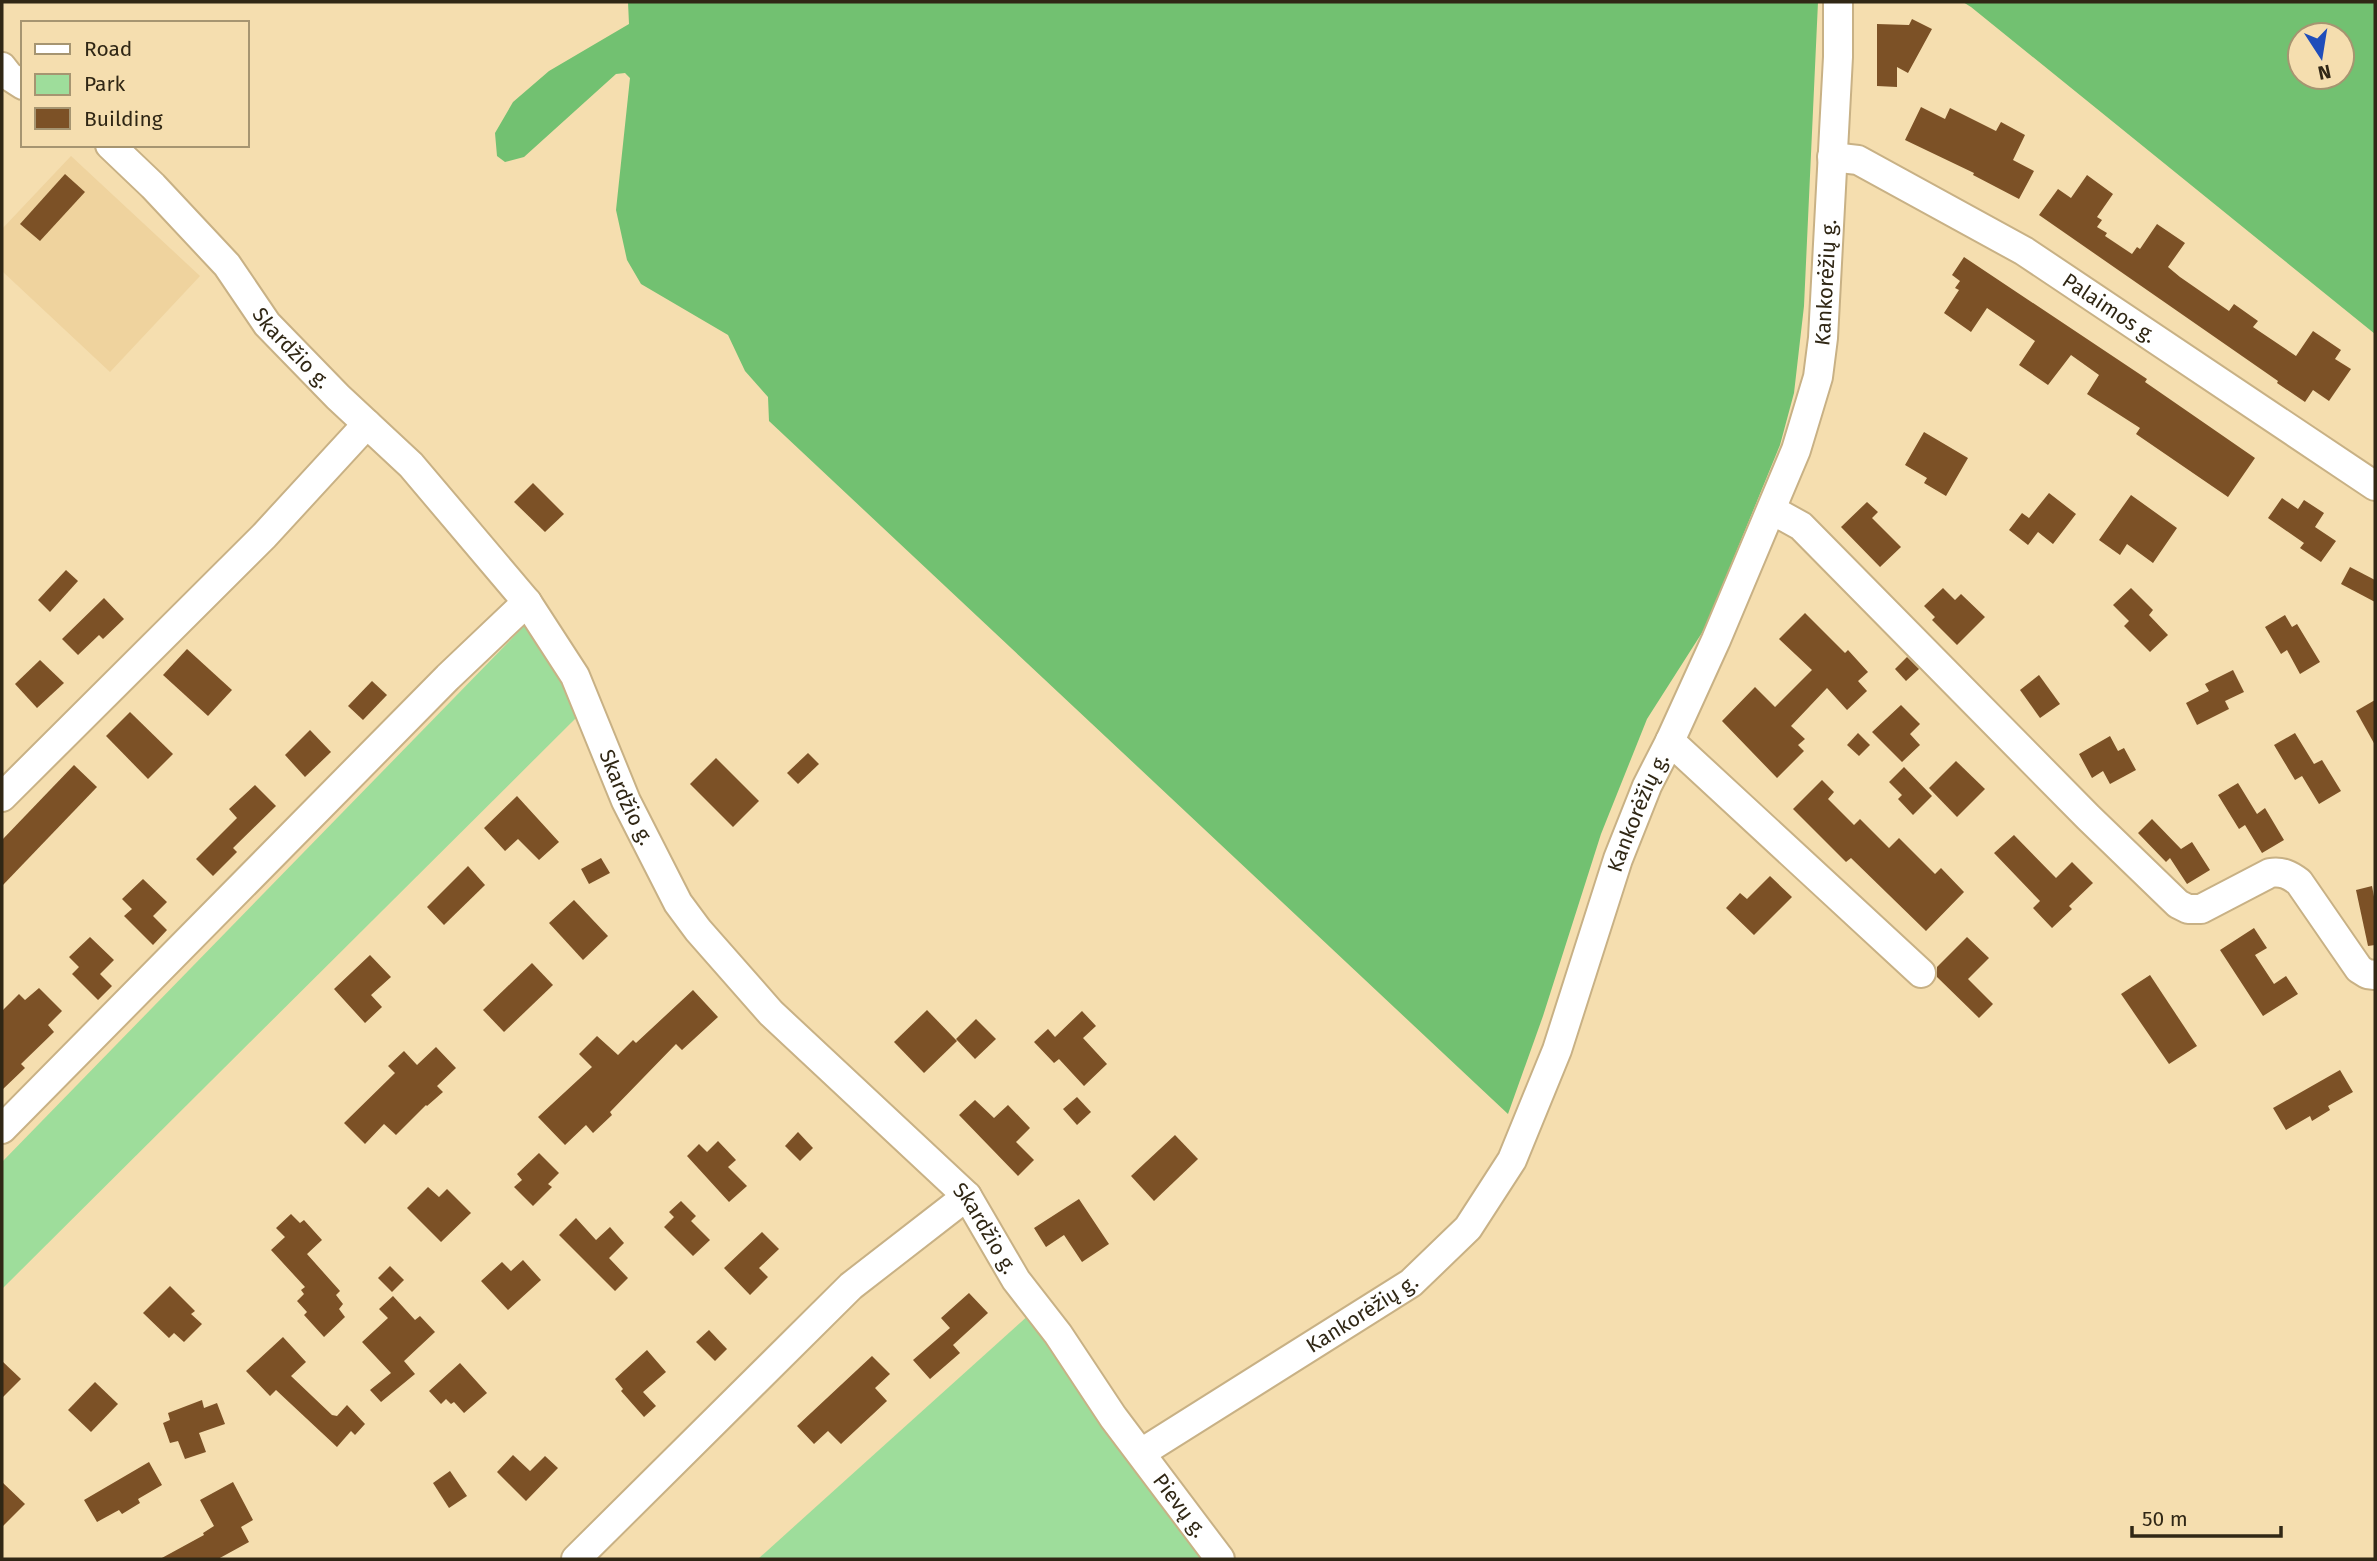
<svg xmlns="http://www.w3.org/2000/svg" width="2377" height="1561" font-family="'Fira Sans',sans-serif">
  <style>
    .built { fill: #efd39e }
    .green { fill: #9edd9b }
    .forest { fill: #72c171; fill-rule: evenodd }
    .building { fill: #7c5126 }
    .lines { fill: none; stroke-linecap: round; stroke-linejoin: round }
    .minor-casing { stroke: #c8b185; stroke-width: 32 }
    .minor { stroke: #fff; stroke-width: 28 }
    .labels { text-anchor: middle; stroke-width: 7; stroke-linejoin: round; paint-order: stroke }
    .street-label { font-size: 21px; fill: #302715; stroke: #f5deaf }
  </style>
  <rect width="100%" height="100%" fill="#f5deaf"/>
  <polygon class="built" points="71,156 200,276 110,372 2,271 2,229"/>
  <g class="green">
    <polygon points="528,622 558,671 577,717 2,1289 2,1162"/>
    <polygon points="1030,1314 1211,1559 758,1559"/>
  </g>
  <g class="forest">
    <polygon points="628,2 1818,2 1804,306 1794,393 1780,445 1705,628 1647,719 1601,834 1543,1016 1508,1114 769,421 768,397 745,371 728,335 641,284 627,260 616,210 630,78 625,73 616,74 524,157 505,162 497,156 495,133 513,102 549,71 629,24"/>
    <path d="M1963,2H2375V334L1971,7ZM2300,35H2342V77H2300Z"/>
  </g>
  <g class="building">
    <polygon points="1912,19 1932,29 1908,73 1897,67 1897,87 1877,86 1877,24 1909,25"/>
    <polygon points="1921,107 1945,119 1950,108 1996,131 2001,122 2025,135 2013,160 2034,171 2019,199 1973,175 1974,173 1905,140"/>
    <polygon points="65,174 85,192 40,241 20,224"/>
    <polygon points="2087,175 2113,194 2097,217 2102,220 2097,227 2107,233 2105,236 2132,254 2137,247 2140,249 2157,224 2185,243 2168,267 2180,277 2229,311 2234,304 2258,321 2253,327 2296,356 2313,331 2341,350 2335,359 2351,369 2329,401 2313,390 2305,402 2277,383 2278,381 2039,215 2058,189 2071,198"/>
    <polygon points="1964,257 2147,379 2145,382 2255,458 2228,497 2136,434 2140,428 2087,394 2099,375 2071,355 2048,385 2019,365 2035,341 1987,308 1971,332 1944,313 1959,290 1955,288 1960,281 1952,275"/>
    <polygon points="1924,432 1968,458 1946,496 1924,483 1927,478 1905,465"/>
    <polygon points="533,483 564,514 545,532 514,502"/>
    <polygon points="2049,493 2076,514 2053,544 2038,532 2028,545 2009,530 2022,513 2029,518"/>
    <polygon points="2131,495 2177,528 2153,563 2127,544 2120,555 2099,540"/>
    <polygon points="2282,498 2298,509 2304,500 2324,513 2315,527 2336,541 2321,562 2300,548 2304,543 2268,518"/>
    <polygon points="1867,502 1878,512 1872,518 1901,547 1880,567 1841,527"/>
    <polygon points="2350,567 2375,580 2375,602 2341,584"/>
    <polygon points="66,570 78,581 50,612 38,600"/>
    <polygon points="1943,588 1955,600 1961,594 1985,617 1957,645 1932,620 1935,617 1924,606"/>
    <polygon points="2131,588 2153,610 2149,615 2168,635 2150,652 2124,626 2129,621 2113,605"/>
    <polygon points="104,598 124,619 103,639 99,635 78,655 62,639"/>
    <polygon points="1805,613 1845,653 1848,650 1868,672 1858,681 1867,691 1847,710 1827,688 1791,726 1805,739 1798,745 1804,751 1777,778 1722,721 1755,687 1775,707 1812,670 1779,639"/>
    <polygon points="2285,615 2292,627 2297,624 2320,662 2300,674 2287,650 2281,654 2265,627"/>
    <polygon points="187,649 232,690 208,716 163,675"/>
    <polygon points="1907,657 1919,669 1906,681 1895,669"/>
    <polygon points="40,660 64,683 37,708 15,684"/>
    <polygon points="2233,670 2244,692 2225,701 2229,709 2197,725 2186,703 2209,691 2205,684"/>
    <polygon points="2039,675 2060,704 2040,718 2020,690"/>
    <polygon points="372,681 387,695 363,720 348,706"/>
    <polygon points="2375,700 2375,745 2356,711"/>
    <polygon points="1901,705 1920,724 1910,734 1920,745 1902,762 1872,732"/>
    <polygon points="130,712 173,754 148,779 106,736"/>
    <polygon points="310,730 331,752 305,777 285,755"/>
    <polygon points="1858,733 1870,745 1859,756 1847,745"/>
    <polygon points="2295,733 2314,764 2322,760 2341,791 2319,804 2302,776 2295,780 2274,745"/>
    <polygon points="2110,736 2118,751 2124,748 2136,770 2110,784 2103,771 2092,778 2079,754"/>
    <polygon points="808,753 819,764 798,784 787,773"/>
    <polygon points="716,758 759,801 733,827 690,784"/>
    <polygon points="1956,761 1985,789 1957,817 1929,788"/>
    <polygon points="74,765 97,787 2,886 2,840"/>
    <polygon points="1904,767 1932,796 1913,815 1898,799 1902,795 1889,782"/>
    <polygon points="1822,780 1834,792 1828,799 1854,825 1860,819 1889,848 1899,838 1935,874 1941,868 1964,892 1926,931 1851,858 1846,862 1793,809"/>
    <polygon points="2238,783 2257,814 2265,808 2284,840 2262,853 2245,825 2239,829 2218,795"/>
    <polygon points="255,785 276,806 233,848 237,852 213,876 196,859 237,818 229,809"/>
    <polygon points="517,796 559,842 539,860 518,839 505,851 484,828"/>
    <polygon points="2152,819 2181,849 2192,842 2210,870 2187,884 2170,858 2166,862 2138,833"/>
    <polygon points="2014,835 2056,878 2072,862 2093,883 2069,906 2072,909 2052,928 2033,908 2040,901 1994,853"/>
    <polygon points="601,858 610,873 589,884 581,869"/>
    <polygon points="468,866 485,885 444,925 427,907"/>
    <polygon points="1770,876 1792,897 1754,935 1726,908 1740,893 1747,899"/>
    <polygon points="143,879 167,902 153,916 167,930 153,945 124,916 132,909 122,899"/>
    <polygon points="2372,886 2375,902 2375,945 2368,946 2356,890"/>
    <polygon points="574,900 608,936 583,960 549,923"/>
    <polygon points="2254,928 2267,948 2255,955 2274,984 2286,976 2298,994 2263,1016 2220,950"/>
    <polygon points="90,937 114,960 100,974 112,986 98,1000 72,974 79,967 69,957"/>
    <polygon points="1967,937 1989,958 1968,979 1993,1004 1979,1018 1937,977 1937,967"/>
    <polygon points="370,955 391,977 371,995 382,1007 365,1023 334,989"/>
    <polygon points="532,963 553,985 504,1032 483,1010"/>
    <polygon points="2150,975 2197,1046 2169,1064 2121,994"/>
    <polygon points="39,988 62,1011 48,1025 54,1032 21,1064 25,1068 2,1090 2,1011 19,994 25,1000"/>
    <polygon points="693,990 718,1017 682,1050 676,1044 610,1112 612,1115 593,1133 586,1125 565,1145 538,1117 592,1067 579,1054 597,1036 618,1055 633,1040 636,1043"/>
    <polygon points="927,1010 957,1041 924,1073 894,1042"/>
    <polygon points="1082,1011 1096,1026 1083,1038 1107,1064 1084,1086 1059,1059 1054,1063 1034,1042 1048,1029 1055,1037"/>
    <polygon points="976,1019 996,1039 975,1059 956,1039"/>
    <polygon points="436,1047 456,1068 437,1086 443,1092 427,1106 426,1105 396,1135 384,1124 365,1144 344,1123 395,1073 388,1066 404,1051 417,1065"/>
    <polygon points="2340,1070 2353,1092 2328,1106 2330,1110 2312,1121 2310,1116 2286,1130 2273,1108"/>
    <polygon points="1077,1097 1091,1112 1077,1125 1063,1109"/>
    <polygon points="975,1100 994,1118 1008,1105 1030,1128 1016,1142 1034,1160 1018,1176 959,1115"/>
    <polygon points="798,1132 813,1148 800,1161 785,1146"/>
    <polygon points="1175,1135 1198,1159 1154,1201 1131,1176"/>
    <polygon points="718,1141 736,1160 728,1167 747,1186 729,1202 687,1156 699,1144 707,1152"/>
    <polygon points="539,1153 559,1173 548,1184 552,1187 533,1206 514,1187 522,1180 517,1174"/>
    <polygon points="428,1187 439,1197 447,1189 471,1213 441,1242 407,1208"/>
    <polygon points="1079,1199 1109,1244 1082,1262 1064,1235 1046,1247 1034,1228"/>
    <polygon points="681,1201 696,1216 691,1221 710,1240 693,1256 664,1227 674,1217 669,1212"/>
    <polygon points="291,1214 300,1223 304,1220 322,1240 307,1254 340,1291 336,1295 343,1304 339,1309 345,1317 324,1337 304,1315 307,1312 297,1301 304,1294 301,1290 305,1287 271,1250 285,1237 276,1228"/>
    <polygon points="576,1218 596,1240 610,1227 624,1243 609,1258 628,1278 615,1291 559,1235"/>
    <polygon points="762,1232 779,1249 759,1268 768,1277 750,1295 724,1268"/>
    <polygon points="523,1260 541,1280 508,1310 481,1281 502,1262 511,1271"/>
    <polygon points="390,1266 404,1280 392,1292 378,1278"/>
    <polygon points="170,1286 195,1311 191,1314 202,1324 184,1342 174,1333 169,1338 143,1313"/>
    <polygon points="969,1293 988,1313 953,1345 960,1353 930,1379 913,1360 950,1328 941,1318"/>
    <polygon points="393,1296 415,1320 420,1316 435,1332 404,1361 415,1374 381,1402 370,1390 391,1373 362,1342 388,1318 379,1309"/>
    <polygon points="709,1330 727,1349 715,1361 696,1342"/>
    <polygon points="283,1337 306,1362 291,1376 332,1415 337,1416 347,1405 365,1424 355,1435 351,1431 337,1447 276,1390 270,1396 246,1371"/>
    <polygon points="647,1350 666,1372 643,1392 656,1406 644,1417 621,1391 623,1389 615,1379"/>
    <polygon points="872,1356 890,1374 875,1388 887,1401 841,1444 828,1431 814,1444 797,1426"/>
    <polygon points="2,1361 21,1379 2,1398"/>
    <polygon points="460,1363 487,1393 464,1413 454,1402 451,1404 446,1399 441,1404 429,1391"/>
    <polygon points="95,1382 118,1404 91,1432 68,1410"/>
    <polygon points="202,1400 204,1408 217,1403 225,1424 199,1433 206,1452 185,1459 178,1441 170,1443 163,1423 170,1420 168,1413"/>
    <polygon points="513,1455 530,1471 545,1456 558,1468 526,1501 497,1472"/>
    <polygon points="149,1462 162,1485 138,1499 140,1503 122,1514 119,1510 97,1522 84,1500"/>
    <polygon points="450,1471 467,1496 449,1508 433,1483"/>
    <polygon points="2,1482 25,1504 2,1527"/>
    <polygon points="233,1482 253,1520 241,1527 249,1542 218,1559 160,1559 204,1535 203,1533 214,1526 200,1500"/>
  </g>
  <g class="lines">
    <defs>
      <g id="minor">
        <polyline points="2,67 9,76 23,85"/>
        <path id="s1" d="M110,145L153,186L227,265L267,324L338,397L411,465L527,602L575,676L626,801L678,903L698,930L771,1013L967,1196L1016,1280L1058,1334L1113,1417L1220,1559"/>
        <path id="s2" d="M1832,157L1858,160L2024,251L2375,486"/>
        <path d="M1772,510L1801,526L2088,817L2178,904L2188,909H2201L2270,873C2282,871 2290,875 2299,882L2359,969L2367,974L2375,975"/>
        <polyline points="1670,741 1921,973"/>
        <polyline points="2,797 264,536 367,424"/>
        <polyline points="2,1129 448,677 527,602"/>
        <path id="s3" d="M1141,1453L1411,1283L1468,1228L1512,1160L1557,1050L1618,859L1647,786L1670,741L1716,640L1796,450L1818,377L1823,338L1838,57V2"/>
        <polyline points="576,1559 851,1286 967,1196"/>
      </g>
    </defs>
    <use href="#minor" class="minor-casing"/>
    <use href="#minor" class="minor"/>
  </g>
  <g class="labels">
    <g class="street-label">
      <text dy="7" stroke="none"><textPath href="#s3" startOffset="1416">Kankorėžių g.</textPath></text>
      <text dy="7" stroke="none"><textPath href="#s2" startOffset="318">Palaimos g.</textPath></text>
      <text dy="7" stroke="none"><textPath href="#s1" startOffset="273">Skardžio g.</textPath></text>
      <text dy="7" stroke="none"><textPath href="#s1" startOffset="840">Skardžio g.</textPath></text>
      <text dy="7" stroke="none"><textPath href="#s3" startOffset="849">Kankorėžių g.</textPath></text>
      <text dy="7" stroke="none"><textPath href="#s1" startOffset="1407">Skardžio g.</textPath></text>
      <text dy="7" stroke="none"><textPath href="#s3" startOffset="261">Kankorėžių g.</textPath></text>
      <text dy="7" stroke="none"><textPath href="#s1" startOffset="1746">Pievų g.</textPath></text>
    </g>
  </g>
  <rect width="2377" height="1561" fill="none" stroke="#302715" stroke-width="7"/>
  <rect x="21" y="21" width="228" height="126" fill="#f5deaf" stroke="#a69571" stroke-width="2"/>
  <rect x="35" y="44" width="35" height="10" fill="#ffffff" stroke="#a69571" stroke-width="2"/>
  <text x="84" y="56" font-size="21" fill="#302715">Road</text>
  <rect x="35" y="74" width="35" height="21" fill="#9edd9b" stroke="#a69571" stroke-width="2"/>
  <text x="84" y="91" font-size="21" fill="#302715">Park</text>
  <rect x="35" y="108" width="35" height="21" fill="#7c5126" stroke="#a69571" stroke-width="2"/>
  <text x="84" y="126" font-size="21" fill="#302715">Building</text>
  <g transform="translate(2321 56) rotate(168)"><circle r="33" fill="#f5deaf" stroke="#a69571" stroke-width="2"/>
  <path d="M0-5L12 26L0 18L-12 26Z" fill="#1f4dba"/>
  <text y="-10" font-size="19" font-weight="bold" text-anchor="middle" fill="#302715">N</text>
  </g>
  <path d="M2132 1526v10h149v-10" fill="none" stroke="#302715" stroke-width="3.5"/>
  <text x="2142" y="1526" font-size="21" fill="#302715" stroke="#f5deaf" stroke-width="5" paint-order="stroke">50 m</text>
</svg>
